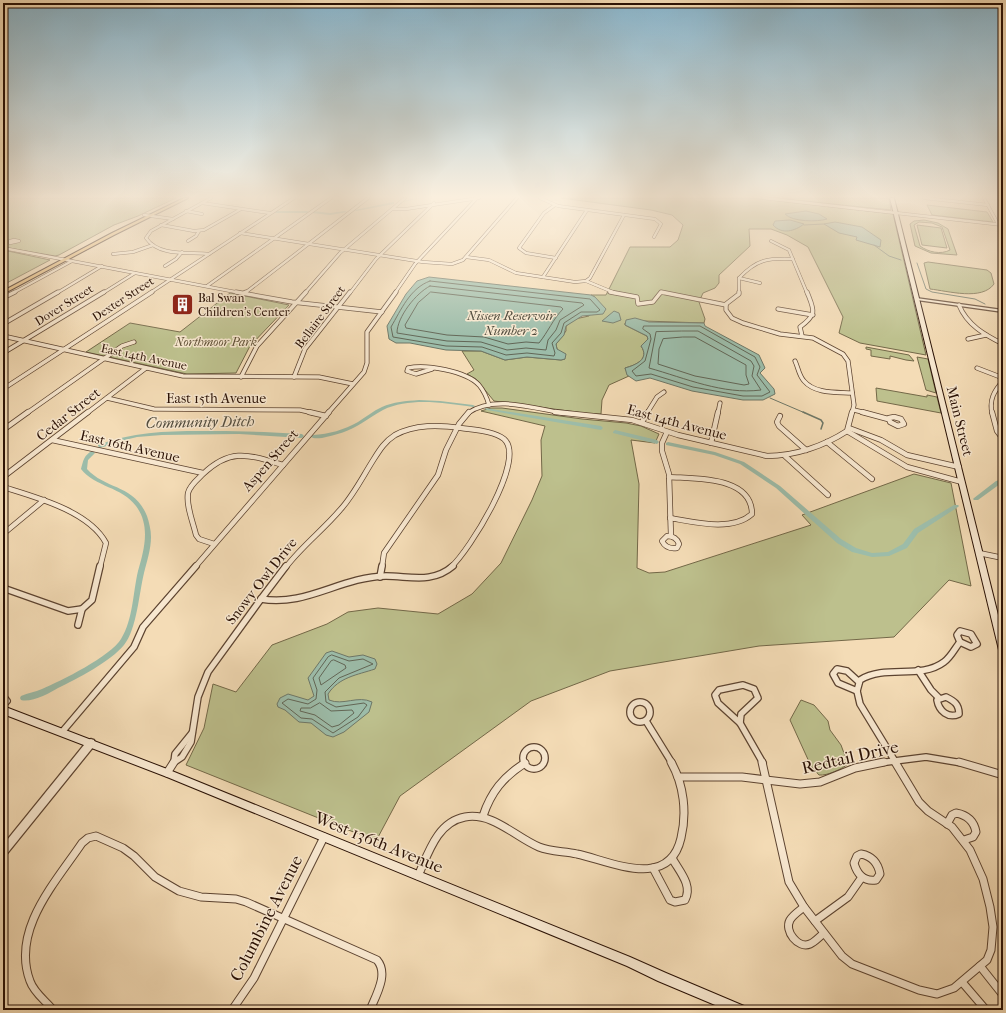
<svg xmlns="http://www.w3.org/2000/svg" width="1006" height="1013" font-family="'IM FELL French Canon',serif">
  <style>
    .green { fill: #bdc08d; stroke: #736848; fill-rule: evenodd }
    .water { fill: #9cbca9; stroke: #6e7767 }
    .lines { fill: none; stroke-linecap: round; stroke-linejoin: round }
    .shore { stroke: #626656; stroke-width: 1 }
    .stream-far1 { stroke: #6e7767; stroke-width: 1 }
    .stream { stroke: #6e7767; stroke-width: 1.5 }
    .canal { fill: #9cbca9; fill-rule: evenodd }
    .minor-far4-casing { stroke: #5c4330; stroke-width: 3.5 }
    .minor-far3-casing { stroke: #5c4330; stroke-width: 5 }
    .minor-far2-casing { stroke: #5c4330; stroke-width: 6 }
    .minor-far1-casing { stroke: #5c4330; stroke-width: 8 }
    .minor-casing { stroke: #5c4330; stroke-width: 9 }
    .tertiary-casing { stroke: #5c4330; stroke-width: 2.5 }
    .secondary-casing { stroke: #291004; stroke-width: 2 }
    .primary-casing { stroke: #291004; stroke-width: 2 }
    .minor-far4 { stroke: #f8e8d0; stroke-width: 2.5 }
    .minor-far3 { stroke: #f8e8d0; stroke-width: 3.5 }
    .minor-far2 { stroke: #f8e8d0; stroke-width: 4.5 }
    .minor-far1 { stroke: #f8e8d0; stroke-width: 5.5 }
    .minor { stroke: #f8e8d0; stroke-width: 7 }
    .tertiary { fill: #f8e8d0; fill-rule: evenodd }
    .secondary { fill: #f8e8d0; fill-rule: evenodd }
    .primary { fill: #eabe7b; fill-rule: evenodd }
    .labels { text-anchor: middle; stroke-width: 3; stroke-linejoin: round; paint-order: stroke }
    .far-poi-label { font-size: 12px; fill: #291004; stroke: #f8e8d0; text-anchor: start }
    .far-street-label { font-size: 12px; fill: #291004; stroke: #f8e8d0 }
    .far-park-label { font-size: 12px; font-style: italic; fill: #5d4e34; stroke: #f8e8d0 }
    .far-water-label { font-size: 13px; font-style: italic; fill: #514c3e; stroke: #f8e8d0 }
    .street-label { font-size: 14px; fill: #291004; stroke: #f8e8d0 }
    .water-label { font-size: 15px; font-style: italic; fill: #514c3e; stroke: #f8e8d0 }
    .near-street-label { font-size: 17px; fill: #291004; stroke: #f8e8d0 }
  </style>
  <rect width="100%" height="100%" fill="#f4dcb6"/>
  <filter id="stains"><feTurbulence type="fractalNoise" baseFrequency=".005" numOctaves="4"/><feColorMatrix values="0 0 0 0 .2 0 0 0 0 .09 0 0 0 0 .02 0 0 0 .5 -.17"/></filter>
  <radialGradient id="worn" r=".72"><stop offset=".6" stop-color="#630" stop-opacity="0"/><stop offset="1" stop-color="#630" stop-opacity=".3"/></radialGradient>
  <g class="green">
    <polygon points="3,198 176,198 138,216 114,225 59,255 55,256 3,247"/>
    <path d="M561,198H752L893,214L926,355L860,343L839,333L843,317L808,247L787,235L771,229H749L750,246L719,275V283L715,288L703,293L699,302L705,319L704,323L644,321L625,323V325L647,336L648,339L641,346C650,359 636,365 625,368L629,376L609,385L602,400L601,414H591L494,401L476,379L467,374L474,370L462,351H481L505,360L527,357L561,360L565,359L557,349L556,344L566,331V326L575,319L589,316L595,297L591,295H606L630,247H670L678,240L683,225L672,215L651,210Z"/>
    <polygon points="775,198 889,198 891,210"/>
    <polygon points="927,205 987,212 993,222 932,215"/>
    <path d="M924,220L938,223L948,229L957,255L931,253L915,246L910,224L914,221ZM919,222L932,223L942,227L950,250C941,255 928,252 920,246L914,225Z"/>
    <polygon points="917,225 941,228 947,248 922,245"/>
    <polygon points="3,250 50,260 3,285"/>
    <path d="M928,262L987,270L991,273L994,284C982,301 948,291 930,289L924,263Z"/>
    <polygon points="230,293 289,305 250,346 236,373 187,374 86,352 130,323 180,332"/>
    <polygon points="866,347 909,355 914,361 906,360 890,356 890,359 871,356 871,350 866,349"/>
    <polygon points="917,357 928,359 936,393 926,390"/>
    <polygon points="876,388 927,397 927,395 937,397 941,413 877,401"/>
    <polygon points="491,408 502,408 582,419 626,423 641,426 659,434 655,443 631,440 639,484 637,568 649,573 665,572 811,525 802,515 914,474 951,483 971,586 949,580 894,637 759,646 610,671 531,701 400,796 376,841 186,765 204,728 213,684 236,692 272,645 327,624 348,612 378,608 438,614 472,594 501,563 532,500 542,476 541,440 545,426 481,411"/>
    <path d="M801,700L814,705L828,721L830,730L841,745L848,764C842,769 827,776 819,775L811,766L790,720Z"/>
  </g>
  <g class="water">
    <path d="M806,211L819,214L827,219C818,222 792,222 785,214Z"/>
    <path d="M790,220L804,224C795,231 782,235 773,225L775,221Z"/>
    <polygon points="835,222 862,227 881,240 880,247 856,240 857,237 839,233 824,224"/>
    <polygon points="429,277 591,295 595,297 606,309 603,314 582,316 566,326 564,335 556,344 557,349 566,354 565,359 561,360 527,357 505,360 481,351 446,350 410,343 396,343 389,339 387,326 406,294 417,281"/>
    <polygon points="614,311 619,313 621,320 613,323 602,321"/>
    <path d="M635,318L649,322L704,323L705,326L759,355L765,368L760,373L774,389L775,394L763,400H743L692,391L650,378L636,381L627,375L625,368C636,365 650,359 641,346L648,339L647,336L625,325L626,320Z"/>
    <path d="M332,651L349,657L363,655L375,659L377,664L375,669C357,675 339,677 328,694L329,700C343,706 358,695 372,702L369,712L344,732L333,737L326,735L311,723L299,722L285,710L278,707L277,704L280,698L288,694L308,700L314,696L308,678L326,653Z"/>
  </g>
  <g class="lines">
    <g class="shore">
      <path d="M430,281L590,299L600,310L597,312H581L564,323L561,333L552,343L555,353L554,356L527,353L506,355L482,347L446,346L393,337L391,327C401,310 410,288 430,281Z"/>
      <path d="M430,286L582,303L584,305L560,320L556,330L548,340L546,350L526,348L507,350L481,342L447,341L397,333C397,317 416,293 430,286Z"/>
      <path d="M431,292L561,307L563,309C553,319 548,332 539,343L526,342L508,344L484,337L447,335L406,328L405,325L418,303Z"/>
      <polygon points="644,326 700,326 755,357 760,367 757,375 770,392 762,396 743,396 693,387 651,374 636,376 632,371 645,361 651,339 650,334 643,329"/>
      <path d="M682,331H698L751,361L754,366L752,376L761,390C723,395 685,378 649,368L656,332Z"/>
      <polygon points="683,337 695,337 746,365 746,375 749,384 744,385 695,376 658,364 659,349 663,339"/>
      <polygon points="332,655 349,661 363,659 373,664 339,678 325,692 326,702 336,707 364,703 367,705 358,717 333,733 312,719 301,718 282,703 288,699 308,704 316,699 317,690 313,678 328,657"/>
      <polygon points="334,660 345,665 346,668 321,685 319,678 331,661"/>
      <polygon points="320,703 331,711 352,710 354,713 339,725 332,727 315,715 300,711 301,708 310,708"/>
    </g>
    <g class="stream-far1">
      <polyline points="804,225 824,224"/>
      <polyline points="874,245 889,256 901,260"/>
      <polyline points="917,263 926,289 932,292 975,299 985,304"/>
      <polyline points="999,315 1003,318"/>
      <polyline points="770,398 805,413"/>
    </g>
    <polyline class="stream" points="803,412 821,420 823,423 821,429"/>
    <g class="canal">
      <polygon points="417,198 420,198 404,202 403,201"/>
      <polygon points="393,202 394,202 394,204 356,211 355,210"/>
      <polygon points="275,211 307,211 309,212 307,213 276,213 274,212"/>
      <polygon points="313,211 330,213 345,211 347,212 330,215 312,213 311,212"/>
      <path d="M419,400L440,401L473,405L475,406L473,407C444,403 410,397 383,410C375,414 369,419 362,423C350,431 336,435 322,438C318,438 314,439 311,437L313,435C329,434 344,430 358,422C366,417 373,411 382,407C393,402 406,401 419,400Z"/>
      <polygon points="485,408 601,426 603,428 601,430 487,410 485,409"/>
      <polygon points="615,430 657,440 659,442 657,444 613,433 613,432"/>
      <path d="M226,431L264,432L302,434L304,436L302,438L239,434L162,435L137,437L125,440L100,448L98,446V445C140,429 182,431 226,431Z"/>
      <polygon points="668,442 715,452 744,462 780,486 841,539 856,548 872,553 888,552 903,544 914,529 954,505 958,505 959,506 958,507 918,533 907,548 889,556 872,557 852,552 837,543 776,488 740,464 714,455 666,445 666,443"/>
      <path d="M92,451L95,453L88,460L87,469C106,490 134,484 147,516C149,522 151,530 151,537C151,549 147,561 144,573C139,593 137,629 124,645C111,661 77,679 58,688C50,693 31,703 21,700L20,698L21,696C28,693 35,692 42,689C61,681 111,656 121,639C133,620 133,592 138,571C144,550 151,526 136,506C122,487 95,487 81,469C83,461 84,455 92,451Z"/>
      <polygon points="1003,479 1003,483 1000,484 978,500 974,500 973,499 974,498 996,481"/>
    </g>
    <defs>
      <g id="minor-far4">
        <polyline points="540,198 558,206 655,219 661,224 654,237"/>
        <polyline points="763,198 1003,225"/>
        <polyline points="924,198 988,205"/>
        <polyline points="984,198 998,224"/>
        <polyline points="202,203 270,213"/>
        <polyline points="555,205 544,213 519,248 526,253 556,258"/>
        <polyline points="392,209 406,209 479,198"/>
        <polyline points="186,211 202,214"/>
        <polyline points="144,215 173,219"/>
        <polyline points="161,225 194,231 204,230 241,209"/>
        <polyline points="240,233 423,262 452,264 463,260 517,198"/>
        <polygon points="14,240 19,241 10,243 10,241"/>
        <polyline points="188,241 196,236 199,231"/>
        <polyline points="771,241 789,250 807,293"/>
        <polyline points="3,248 241,293"/>
        <polyline points="113,254 133,252 153,245"/>
        <path d="M209,254C189,252 159,257 146,238L151,231L211,198"/>
        <polyline points="466,257 489,260 516,273 575,282 586,281 615,293"/>
        <polyline points="165,266 176,259 182,252"/>
        <polyline points="543,277 587,210"/>
        <polyline points="739,278 760,283"/>
        <polyline points="586,281 590,278 624,215"/>
        <polyline points="207,286 331,198"/>
        <polyline points="13,293 72,261"/>
        <polyline points="57,293 102,266"/>
        <polyline points="103,293 135,273"/>
        <polyline points="150,293 294,198"/>
        <polyline points="245,293 368,198"/>
        <polyline points="305,293 340,253 405,198"/>
        <polyline points="350,293 376,259 434,203"/>
        <polyline points="395,293 415,264 477,198"/>
        <polyline points="661,293 664,293"/>
        <path d="M739,293V278C757,259 768,258 793,259"/>
      </g>
      <g id="minor-far3">
        <polyline points="236,292 292,302 382,312"/>
        <polyline points="610,292 637,297 638,304 653,302 661,292 726,305"/>
        <polyline points="739,292 739,294 726,304 726,310 732,318 743,323 780,334 813,338 843,354 848,361 854,405 852,413"/>
        <polyline points="244,293 246,292"/>
        <polyline points="3,298 15,292"/>
        <path d="M959,305C967,325 985,335 1003,344"/>
        <polyline points="778,309 813,315"/>
        <polyline points="3,324 58,292"/>
        <polyline points="3,336 183,376 319,377 353,384"/>
        <path d="M802,336L800,327C818,314 814,310 807,292"/>
        <polyline points="968,339 986,335"/>
        <polyline points="3,353 104,292"/>
        <path d="M795,361C798,367 799,376 804,381C815,394 837,392 852,393"/>
        <polyline points="977,368 1003,378"/>
        <path d="M432,369L416,374L407,371L408,368C426,364 466,371 479,385C484,391 487,398 489,405"/>
        <polyline points="241,377 257,346 306,292"/>
        <polyline points="294,377 305,349 350,292"/>
        <polyline points="3,389 152,292"/>
        <polyline points="107,398 154,409 300,410 313,413"/>
        <polyline points="854,410 866,413"/>
        <polyline points="27,413 122,346 134,342"/>
        <polyline points="87,413 146,368"/>
        <polyline points="328,413 364,372 367,363 367,332 396,292"/>
        <path d="M468,413C494,395 533,408 562,413"/>
        <polyline points="647,413 657,397 664,392"/>
        <polyline points="718,413 720,403"/>
        <path d="M992,413C989,400 994,391 1003,381"/>
      </g>
      <g id="minor-far2">
        <polyline points="309,412 326,416"/>
        <path d="M555,412L632,420L678,435L767,456C795,456 824,446 847,431L852,412"/>
        <polyline points="862,412 888,419"/>
        <polyline points="992,412 997,431 1003,439"/>
        <polyline points="780,416 777,422 779,426 806,450"/>
        <polygon points="894,417 901,419 904,424 898,426 890,422 889,418"/>
        <polyline points="642,422 648,412"/>
        <polyline points="849,428 881,440 907,455 959,467"/>
        <polyline points="3,430 28,412"/>
        <polyline points="847,431 907,467 962,482"/>
        <polyline points="667,432 662,443 662,451 669,474 671,536"/>
        <polyline points="52,440 203,473"/>
        <polyline points="827,442 872,479"/>
        <polyline points="711,443 718,412"/>
        <polyline points="785,456 828,495"/>
        <polyline points="3,477 88,412"/>
        <path d="M669,477C696,479 752,476 752,514C732,532 694,522 670,518"/>
        <path d="M3,487C35,497 89,511 106,543L100,567"/>
        <polyline points="3,534 44,500"/>
        <path d="M667,536C673,536 677,538 679,544L677,548C670,549 665,547 662,541Z"/>
        <path d="M214,544L199,539L196,535C193,522 186,506 188,493C190,485 198,479 203,474C231,447 249,455 283,465"/>
        <polyline points="979,553 1003,558"/>
        <polyline points="195,567 329,412"/>
        <path d="M286,567C302,546 323,530 340,510C353,496 362,478 372,462C379,451 384,442 395,435C415,424 439,425 461,428C474,430 494,431 504,439C527,459 469,551 451,567"/>
        <polyline points="382,567 384,553 438,475 446,450 459,424 469,412"/>
      </g>
      <g id="minor-far1">
        <polyline points="380,577 382,566"/>
        <polyline points="3,588 68,611 82,609 92,600 100,566"/>
        <path d="M261,599C306,607 340,577 386,576C410,576 432,584 453,566"/>
        <polyline points="261,599 286,566"/>
        <polyline points="78,625 82,609"/>
        <polygon points="960,631 971,634 977,644 971,647 960,642 957,635"/>
        <polyline points="918,670 931,690 939,698"/>
        <polygon points="743,685 754,689 758,698 741,714 740,723 718,703 715,695 719,690"/>
        <polyline points="857,691 838,683 833,674 837,669 847,671 859,682"/>
        <polyline points="3,696 7,701 3,705"/>
        <path d="M946,697C954,701 959,704 959,714C948,719 939,711 937,700Z"/>
        <circle cx="640" cy="712" r="10"/>
        <polyline points="646,721 672,763"/>
        <polyline points="740,723 763,763"/>
        <polyline points="62,732 134,647 143,627 196,566"/>
        <circle cx="534" cy="758" r="11"/>
        <polyline points="174,762 175,754 192,733"/>
        <polyline points="173,763 182,757 191,742 198,697 208,672 261,599"/>
        <polyline points="879,763 926,757 962,763"/>
        <path d="M896,763L860,704L857,691L860,680C886,664 920,680 944,662C951,657 955,648 960,642"/>
      </g>
      <g id="minor">
        <polyline points="762,762 789,882 804,907 842,956 852,964 919,990 937,994 954,988 987,960 991,950 993,927 990,907 983,879 970,850 952,827 928,811 919,802 895,762"/>
        <polyline points="959,762 1003,775"/>
        <polyline points="167,773 174,762"/>
        <polyline points="678,777 742,777 800,784 820,782 855,768 884,762"/>
        <path d="M483,816C491,792 503,777 525,763"/>
        <path d="M947,824L952,815L956,813C967,815 974,821 976,832L973,837L964,840"/>
        <path d="M861,854C872,856 878,863 880,874L876,880C864,882 857,874 854,863L857,856Z"/>
        <path d="M653,868L670,900L675,902L685,900C693,885 679,871 672,858"/>
        <path d="M418,876C428,854 437,822 465,817C493,812 515,837 539,847C551,852 565,851 577,854C610,861 669,891 681,838C687,813 684,785 671,762"/>
        <path d="M804,907C799,911 793,915 790,920C784,931 798,949 810,944C815,942 819,937 823,934"/>
        <polyline points="815,921 848,897 862,877"/>
        <polyline points="980,966 1003,995"/>
        <polyline points="962,982 986,1010"/>
        <path d="M53,1010C46,1001 34,993 30,981C11,930 55,883 82,843L88,838L96,836L123,848L134,856L155,877L179,891L201,897L236,899L246,902L377,960C389,974 376,995 370,1010"/>
        <polyline points="232,1010 254,978 324,837"/>
      </g>
      <g id="tertiary">
        <polygon points="916,298 1003,310 1003,312 917,300 915,299"/>
        <polygon points="91,739 94,740 95,743 94,746 6,855 3,856 3,845 88,740"/>
      </g>
      <g id="secondary">
        <polygon points="890,198 894,198 1003,635 1003,653 1000,652 999,650"/>
        <polygon points="3,706 167,769 630,957 666,973 744,1006 745,1010 727,1010 658,981 627,966 167,777 3,714"/>
      </g>
      <polygon id="primary" points="184,198 188,198 114,235 3,294 3,291 112,233"/>
    </defs>
    <use href="#minor-far4" class="minor-far4-casing"/>
    <use href="#minor-far3" class="minor-far3-casing"/>
    <use href="#minor-far2" class="minor-far2-casing"/>
    <use href="#minor-far1" class="minor-far1-casing"/>
    <use href="#minor" class="minor-casing"/>
    <use href="#tertiary" class="tertiary-casing"/>
    <use href="#secondary" class="secondary-casing"/>
    <use href="#primary" class="primary-casing"/>
    <use href="#minor-far4" class="minor-far4"/>
    <use href="#minor-far3" class="minor-far3"/>
    <use href="#minor-far2" class="minor-far2"/>
    <use href="#minor-far1" class="minor-far1"/>
    <use href="#minor" class="minor"/>
    <use href="#tertiary" class="tertiary"/>
    <use href="#secondary" class="secondary"/>
    <use href="#primary" class="primary"/>
  </g>
  <linearGradient id="sky" x2="0" y2="1"><stop stop-color="#89b7cf"/><stop offset="0.58" stop-color="#faefde"/><stop offset="1" stop-color="#faefde" stop-opacity="0"/></linearGradient>
  <rect width="1006" height="339" fill="url(#sky)"/>
  <defs>
    <symbol id="building-square" viewBox="-11 -11 22 22"><rect x="-9" y="-9" width="18" height="18" rx="4" fill="#8f2418" stroke="#f8e8d0"/><path d="M-4-6H4V6H1V3H-1V6H-4ZM-2.5-4.3h1.7v1.8h-1.7ZM.8-4.3h1.7v1.8H.8ZM-2.5-1h1.7V.8h-1.7ZM.8-1h1.7V.8H.8Z" fill="#fff"/></symbol>
  </defs>
  <g fill-rule="evenodd">
    <use href="#building-square" x="170" y="292" width="25" height="25"/>
  </g>
  <g class="labels">
    <g class="far-poi-label">
      <text x="198" y="302">Bal Swan<tspan x="198" dy="14">Children's Center</tspan></text>
    </g>
    <g class="far-street-label">
      <text transform="translate(123 299) rotate(-33)" y="4">Dexter Street</text>
      <text transform="translate(64 305) rotate(-32)" y="4">Dover Street</text>
      <text transform="translate(320 317) rotate(-53)" y="4">Bellaire Street</text>
      <text transform="translate(144 357) rotate(12)" y="4">East 14th Avenue</text>
    </g>
    <g class="far-park-label">
      <text x="216" y="346">Northmoor Park</text>
    </g>
    <g class="far-water-label">
      <text x="511" y="320">Nissen Reservoir<tspan x="511" dy="15">Number 2</tspan></text>
    </g>
    <g class="street-label">
      <text x="216" y="403">East 15th Avenue</text>
      <text transform="translate(68 414) rotate(-38)" y="5">Cedar Street</text>
      <text transform="translate(960 421) rotate(76)" y="5">Main Street</text>
      <text transform="translate(677 422) rotate(15)" y="5">East 14th Avenue</text>
      <text transform="translate(130 446) rotate(13)" y="5">East 16th Avenue</text>
      <text transform="translate(270 460) rotate(-49)" y="5">Aspen Street</text>
      <text transform="translate(261 581) rotate(-52)" y="5">Snowy Owl Drive</text>
    </g>
    <g class="water-label">
      <text transform="translate(200 422) rotate(-1)" y="5">Community Ditch</text>
    </g>
    <g class="near-street-label">
      <text transform="translate(850 757) rotate(-13)" y="6">Redtail Drive</text>
      <text transform="translate(379 842) rotate(22)" y="6">West 136th Avenue</text>
      <text transform="translate(266 918) rotate(-63)" y="6">Columbine Avenue</text>
    </g>
  </g>
  <rect width="1006" height="1013" fill="none" stroke="#f4dcb6" stroke-width="16"/>
  <rect x="4" y="4" width="998" height="1005" fill="none" stroke="#291004" stroke-width="2"/>
  <rect x="8" y="8" width="990" height="997" fill="none" stroke="#291004"/>
  <rect width="100%" height="100%" filter="url(#stains)"/>
  <rect width="100%" height="100%" fill="url(#worn)"/>
</svg>
